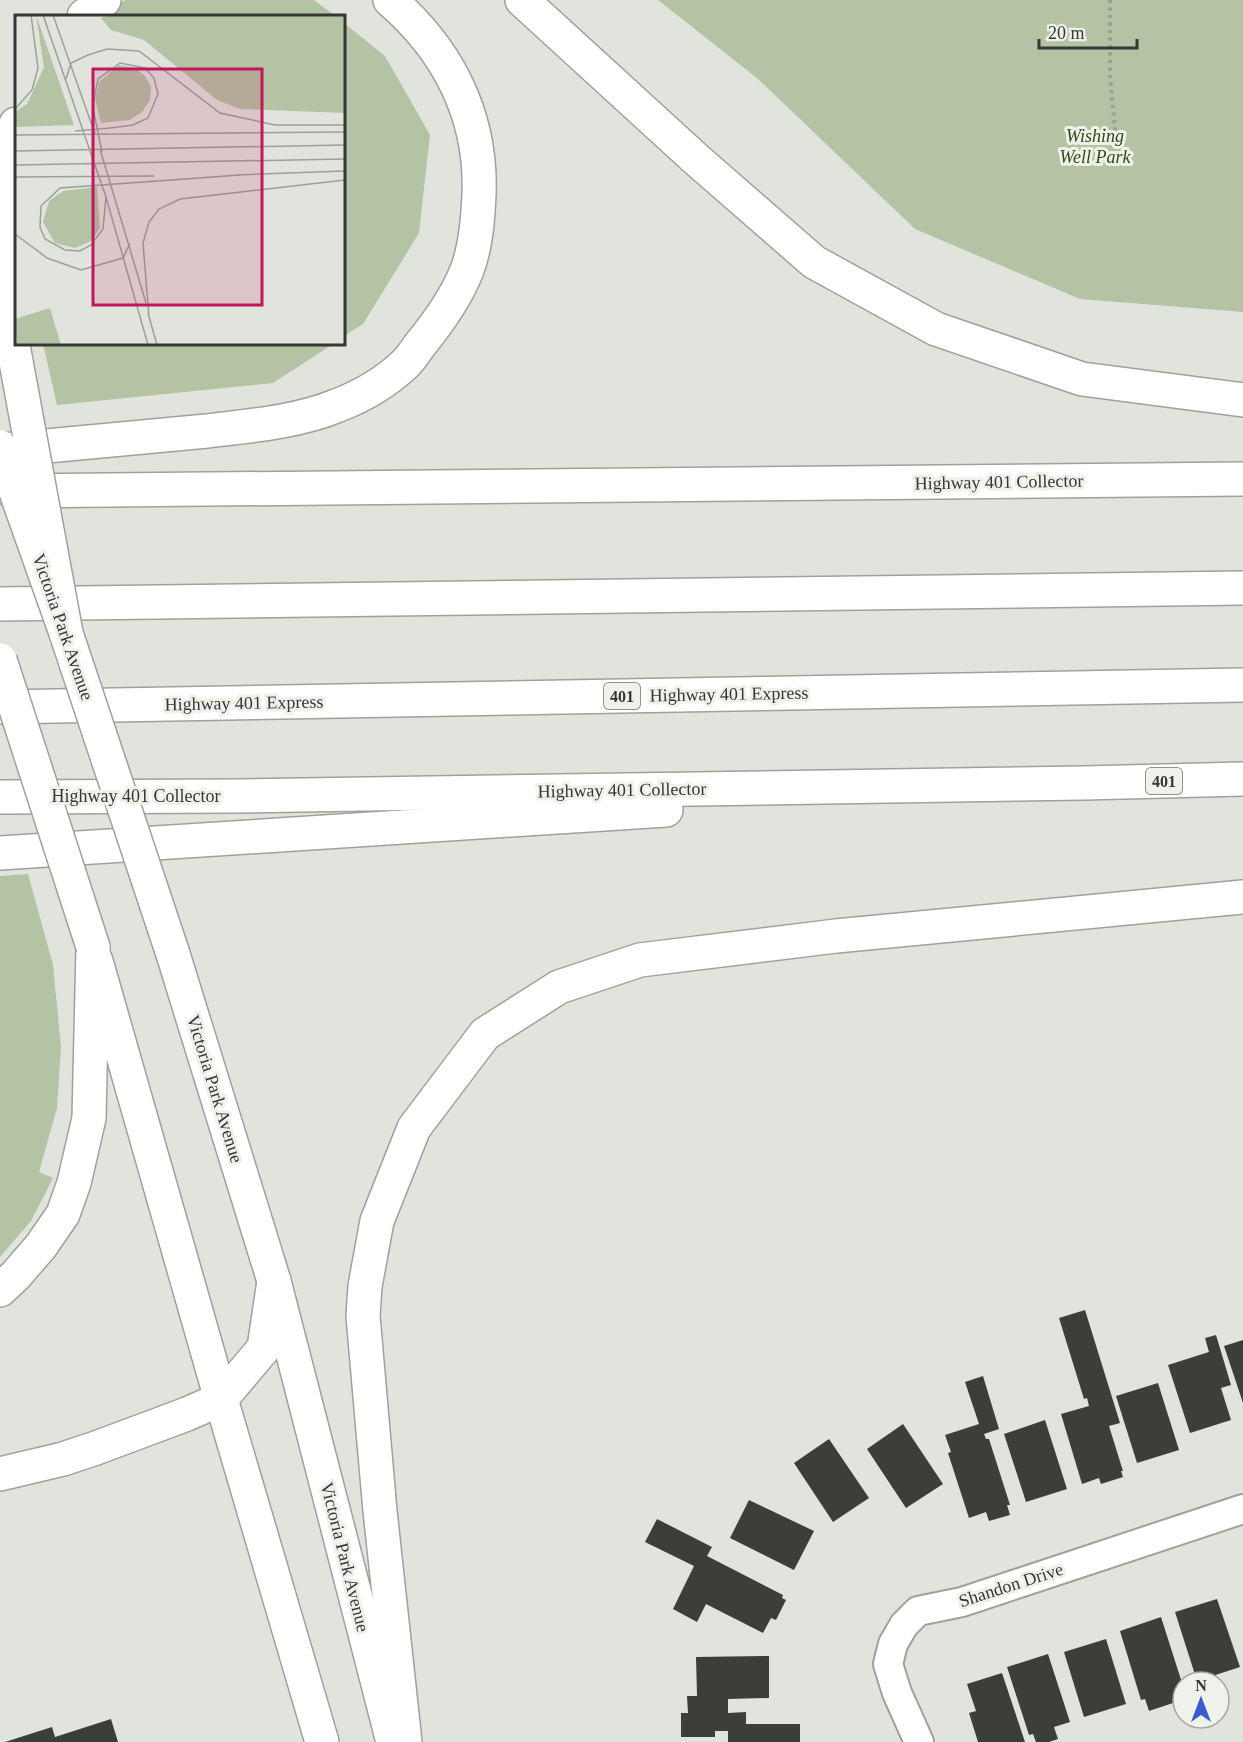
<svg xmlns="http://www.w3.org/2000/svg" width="1243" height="1742" font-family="Georgia,serif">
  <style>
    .green { fill: #b3c3a3 }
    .building { fill: #3c3e39 }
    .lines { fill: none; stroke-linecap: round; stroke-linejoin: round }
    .minor-casing { stroke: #9ea29b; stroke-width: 32 }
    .secondary-casing { stroke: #9ea29b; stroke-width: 36 }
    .motorway-casing { stroke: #9ea29b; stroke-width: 36 }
    .path { stroke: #9a9d98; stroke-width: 4; stroke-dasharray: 3 4.5; stroke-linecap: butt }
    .minor { stroke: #fff; stroke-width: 28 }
    .secondary { stroke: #fff; stroke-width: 33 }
    .motorway { stroke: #fff; stroke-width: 33 }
    .secondary-bridge-casing { stroke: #9ea29b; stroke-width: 36; stroke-linecap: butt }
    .motorway-bridge-casing { stroke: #9ea29b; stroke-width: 36; stroke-linecap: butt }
    .secondary-bridge { stroke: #fff; stroke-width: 33 }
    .motorway-bridge { stroke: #fff; stroke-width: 33 }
    .labels { text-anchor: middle; stroke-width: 6; stroke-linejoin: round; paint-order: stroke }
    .shield { fill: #eef2eb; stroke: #6d6f6c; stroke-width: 1.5 }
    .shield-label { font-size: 16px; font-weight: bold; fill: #363735 }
    .park-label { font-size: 18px; font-style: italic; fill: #324712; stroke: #eef2eb }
    .street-label { font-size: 18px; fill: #363735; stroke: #eef2eb }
    .inset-road { fill: none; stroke: #9d9f9a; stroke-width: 1.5 }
    .view { fill: #c2185b; fill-opacity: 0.15; stroke: #c2185b; stroke-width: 3 }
    .inset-edge { fill: none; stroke: #363735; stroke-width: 3 }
  </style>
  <rect width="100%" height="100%" fill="#e1e4dd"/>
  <g class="green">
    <polygon points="126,0 314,0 335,16 97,16 101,11"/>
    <polygon points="658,0 1243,0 1243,312 1080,299 915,229 758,79"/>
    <polygon points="344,23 385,56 430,135 419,233 363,324 344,336"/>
    <polygon points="43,344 333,344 273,383 57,405"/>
    <polygon points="28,874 53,965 61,1047 57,1108 39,1172 53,1178 31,1221 0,1257 0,876"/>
  </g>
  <g class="building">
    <polygon points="1085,1310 1120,1423 1109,1426 1123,1471 1121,1471 1123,1477 1101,1484 1099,1478 1082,1484 1061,1414 1089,1406 1087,1398 1084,1399 1059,1318"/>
    <polygon points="1216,1335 1231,1385 1221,1388 1231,1420 1190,1433 1168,1365 1209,1352 1205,1338"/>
    <polygon points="1243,1340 1243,1403 1224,1346"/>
    <polygon points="983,1376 999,1429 984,1434 986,1439 989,1439 1010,1505 1007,1505 1010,1515 989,1521 986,1512 969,1518 948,1453 951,1452 945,1435 979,1424 965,1382"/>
    <polygon points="1158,1383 1179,1450 1137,1463 1116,1396"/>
    <polygon points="1045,1420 1067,1489 1026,1502 1004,1434"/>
    <polygon points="903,1424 943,1484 906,1508 867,1449"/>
    <polygon points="829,1439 869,1498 833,1522 794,1463"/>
    <polygon points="749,1500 814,1531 794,1570 730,1538"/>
    <polygon points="657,1519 712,1547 707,1556 783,1595 782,1598 786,1600 776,1620 771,1618 763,1633 706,1604 697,1622 673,1609 694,1566 645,1542"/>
    <polygon points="1217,1599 1240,1667 1197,1681 1175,1612"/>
    <polygon points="1161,1617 1183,1686 1176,1688 1179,1701 1149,1711 1145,1699 1141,1700 1120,1631"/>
    <polygon points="1106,1639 1126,1704 1084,1717 1064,1652"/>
    <polygon points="1048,1654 1070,1722 1054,1727 1058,1739 1049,1742 1036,1742 1033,1734 1029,1735 1007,1667"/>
    <polygon points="769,1656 769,1698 728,1699 728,1713 746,1712 746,1724 800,1724 800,1742 728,1742 728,1731 715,1731 715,1737 681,1737 681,1713 688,1713 687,1696 697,1696 696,1657"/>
    <polygon points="1002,1673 1025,1742 978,1742 969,1713 976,1711 967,1684"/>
    <polygon points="111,1719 118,1742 5,1742 52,1727 55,1737"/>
  </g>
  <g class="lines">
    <defs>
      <polyline id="minor" points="919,1742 897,1693 888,1664 893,1644 904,1625 918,1611 962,1602 1243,1509"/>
      <g id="secondary">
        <polyline points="173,954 274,1281 393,1742"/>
        <polyline points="96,961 221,1399 322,1742"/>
      </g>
      <g id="motorway">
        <polyline points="522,0 697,160 814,262 936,329 1082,379 1243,400"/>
        <polyline points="84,16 104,0"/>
        <path d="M10,329C3,273 0,216 7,159C9,147 13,135 16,124"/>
        <path d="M4,450C71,444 139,438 207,431C248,426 297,422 336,406C360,397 386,382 405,364C410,359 415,352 419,346C438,323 456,298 467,270C476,246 478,219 479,194C482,116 448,50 390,0"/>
        <polyline points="12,491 1243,479"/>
        <polyline points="0,604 1243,588"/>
        <polyline points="0,707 1243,685"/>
        <polyline points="0,797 237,796 1084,783 1243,779"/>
        <polyline points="0,853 666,810"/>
        <polyline points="0,1290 16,1275 41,1246 63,1214 74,1183 89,1118 93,947"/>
        <polyline points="0,1474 63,1459 96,1448 187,1414 221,1399 264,1348 274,1281"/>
        <polyline points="405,1742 380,1511 363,1316 365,1286 377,1221 414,1128 485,1034 559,987 640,960 836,936 1243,897"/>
      </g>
    </defs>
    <use href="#minor" class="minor-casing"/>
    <use href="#secondary" class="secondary-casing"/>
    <use href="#motorway" class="motorway-casing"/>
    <polyline class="path" points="1110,0 1110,76 1116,139"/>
    <use href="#minor" class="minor"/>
    <use href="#secondary" class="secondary"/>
    <use href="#motorway" class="motorway"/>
    <defs>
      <g id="secondary-bridge">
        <polyline points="0,447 66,633 173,954"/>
        <polyline points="0,660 93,947"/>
      </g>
      <polyline id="motorway-bridge" points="10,329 66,633"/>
    </defs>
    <use href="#secondary-bridge" class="secondary-bridge-casing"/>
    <use href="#motorway-bridge" class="motorway-bridge-casing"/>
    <use href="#secondary-bridge" class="secondary-bridge"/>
    <use href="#motorway-bridge" class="motorway-bridge"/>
  </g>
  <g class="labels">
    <g class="shield">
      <rect x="604" y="683" width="36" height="26" rx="4.5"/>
      <rect x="1146" y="768" width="36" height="26" rx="4.5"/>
    </g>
    <g class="shield-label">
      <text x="622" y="702">401</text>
      <text x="1164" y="787">401</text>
    </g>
    <g class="park-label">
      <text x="1095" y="142">Wishing<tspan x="1095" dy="21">Well Park</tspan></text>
    </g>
    <g class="street-label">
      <text transform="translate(999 482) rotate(-1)" y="6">Highway 401 Collector</text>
      <text transform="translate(63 627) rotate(71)" y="6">Victoria Park Avenue</text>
      <text transform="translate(729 694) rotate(-1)" y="6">Highway 401 Express</text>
      <text transform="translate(244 703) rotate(-1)" y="6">Highway 401 Express</text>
      <text transform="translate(622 790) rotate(-1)" y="6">Highway 401 Collector</text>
      <text x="136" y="802">Highway 401 Collector</text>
      <text transform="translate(215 1089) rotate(73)" y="6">Victoria Park Avenue</text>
      <text transform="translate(345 1557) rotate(76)" y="6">Victoria Park Avenue</text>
      <text transform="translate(1011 1585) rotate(-18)" y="6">Shandon Drive</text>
    </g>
  </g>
  <g transform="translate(15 15)">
    <rect width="330" height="330" fill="#e1e4dd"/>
    <path d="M21,0L59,110L0,112V97L12,89L29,52ZM96,0H330V98L225,94L202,85L129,25L96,15L86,3ZM104,50L120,53L130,61L136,72L135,85L127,97L115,105L86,108L80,84L84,67ZM82,172L85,213L76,226L60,233L40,228L28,207L34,186L48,176ZM35,293L46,330H0V304Z" fill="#b3c3a3"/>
    <path class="inset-road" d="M28,0L91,182L133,330M38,0L80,119M51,64L56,48L73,40L92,34L124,36L205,98L260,110H330M0,94L17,75L23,53L16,0M60,116L95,113L118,110L133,103L143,79L139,63L130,53L105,48L83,64L78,89L79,98L87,137M0,120L330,117M85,134L131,288M0,136L330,130M0,150L330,144M222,160L330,156M0,162L139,161M91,182L88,214L76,230L65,236L50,235L30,224L25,212L26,191L45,173L225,160M0,219L32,243L66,255L108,243L115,228M133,298L142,330M134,302L128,228L134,207L144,194L165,184L330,165"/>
    <path class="view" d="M78,54H247V290H78Z"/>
    <rect width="330" height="330" class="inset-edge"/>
  </g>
  <g transform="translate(1201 1700)"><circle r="28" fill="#eef2eb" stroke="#a4a7a2" stroke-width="1.5"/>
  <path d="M0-4.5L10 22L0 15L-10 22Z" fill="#385ccd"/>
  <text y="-9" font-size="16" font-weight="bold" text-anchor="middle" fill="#363735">N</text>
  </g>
  <path d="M1039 39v9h98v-9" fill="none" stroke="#363735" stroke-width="3"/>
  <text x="1048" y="39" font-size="18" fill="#363735" stroke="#eef2eb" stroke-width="4.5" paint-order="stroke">20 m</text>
</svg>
